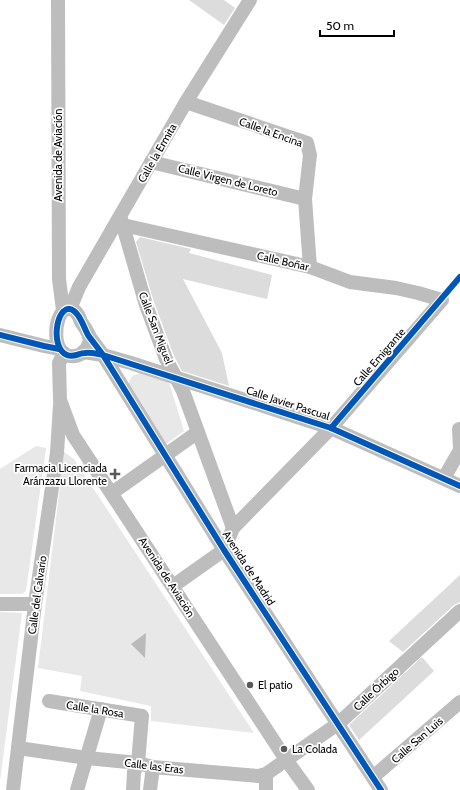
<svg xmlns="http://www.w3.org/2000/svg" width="460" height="790" font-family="Cabin,sans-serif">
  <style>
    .green { fill: #e8e8e8 }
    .water { fill: #bababa }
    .building { fill: #dcdcdc }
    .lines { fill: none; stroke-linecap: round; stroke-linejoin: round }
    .minor { stroke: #bdbdbd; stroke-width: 14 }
    .cycleway-casing { stroke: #fff; stroke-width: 8 }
    .cycleway { stroke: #0057b8; stroke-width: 6 }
    .poi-dot { fill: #595959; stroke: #fff; stroke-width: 1.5 }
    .labels { text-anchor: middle; stroke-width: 3.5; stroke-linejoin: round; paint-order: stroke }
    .street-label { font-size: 11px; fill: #000; stroke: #fff }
    .poi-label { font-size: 11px; fill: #000; stroke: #fff; text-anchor: start }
  </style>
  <rect width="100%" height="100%" fill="#fff"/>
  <g class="green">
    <path d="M140,373L169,382L184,431L165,445L129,389C128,380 131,375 140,373Z"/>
    <polygon points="36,446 46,448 26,591 22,594 0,594 0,469"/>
    <polygon points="64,452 74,459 254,733 151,721 151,706 80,691 82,676 38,668"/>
    <polygon points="0,612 22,613 0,781"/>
  </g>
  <polygon class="water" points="146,633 145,658 131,644"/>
  <g class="building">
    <polygon points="189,0 224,0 235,8 224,25"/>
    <polygon points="140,237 191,249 189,253 272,275 267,299 183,279 222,353 229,386 182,371 174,356 154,302 136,242"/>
    <polygon points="460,575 460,602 454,605 403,652 389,641"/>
    <polygon points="422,657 434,671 359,740 349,725"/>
  </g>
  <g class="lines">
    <g class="minor">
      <polyline points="58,0 59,279 63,310"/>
      <polyline points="186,102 307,143 310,155 305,199 310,267"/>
      <polyline points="151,162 305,199"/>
      <polyline points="121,219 146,305 166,359 183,391 233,528"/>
      <polyline points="123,225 310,267 350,282 396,288 418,293 442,300 331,428 233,528 224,550 173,586"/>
      <path d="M66,309C70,309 72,309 75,311C78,314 80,318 81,322C84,326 87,331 89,335C92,344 84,355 75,356C50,359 53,315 66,309Z"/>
      <polyline points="70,309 79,287 120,216 186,102 250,0"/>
      <polyline points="0,335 44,346 59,349"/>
      <polyline points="89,336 103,355 224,550 381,790"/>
      <polyline points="83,352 103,355 131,363 331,428 460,486"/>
      <polyline points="64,353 59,363 60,400 73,435 287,761 308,790"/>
      <polyline points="459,429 460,449"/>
      <polyline points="444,478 460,450"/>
      <polyline points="112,493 198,432"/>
      <polyline points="0,604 35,604"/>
      <polyline points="49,701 142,716 138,763 134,772 133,790"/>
      <polyline points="18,748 87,758 138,763 153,767 258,776 266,774 339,723 460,611"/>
      <polyline points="373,777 460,702"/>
      <polyline points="13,790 35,604 57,453 60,405"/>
      <polyline points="77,790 101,709"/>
      <polyline points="150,790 153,767"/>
      <polyline points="266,790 266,774"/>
    </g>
    <defs>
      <g id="cycleway">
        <polyline points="0,335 44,346 59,349"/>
        <polyline points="331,428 460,277"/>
        <path d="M381,790L224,550L103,355C98,348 93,342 88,335C84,328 81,316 74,311C58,298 48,347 67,355C74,358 78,353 85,353C91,352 97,354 103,355L331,428L460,486"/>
      </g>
    </defs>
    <use href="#cycleway" class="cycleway-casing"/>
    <use href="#cycleway" class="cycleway"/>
  </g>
  <g class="poi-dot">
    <path d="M113 468h4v4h4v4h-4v4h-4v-4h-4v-4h4z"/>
    <circle cx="250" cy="685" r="4"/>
    <circle cx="284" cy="749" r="4"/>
  </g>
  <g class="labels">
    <g class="street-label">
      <text transform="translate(271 132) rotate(20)" y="4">Calle la Encina</text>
      <text transform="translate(157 153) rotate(-60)" y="4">Calle la Ermita</text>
      <text transform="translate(58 155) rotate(-90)" y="4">Avenida de Aviación</text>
      <text transform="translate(228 180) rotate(14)" y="4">Calle Virgen de Loreto</text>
      <text transform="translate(283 261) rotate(13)" y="4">Calle Boñar</text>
      <text transform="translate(156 328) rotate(69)" y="4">Calle San Miguel</text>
      <text transform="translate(379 357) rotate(-49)" y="4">Calle Emigrante</text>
      <text transform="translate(288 403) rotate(18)" y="4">Calle Javier Pascual</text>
      <text transform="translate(249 568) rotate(57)" y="4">Avenida de Madrid</text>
      <text transform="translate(167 577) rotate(57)" y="4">Avenida de Aviación</text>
      <text transform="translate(37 595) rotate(-82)" y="4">Calle del Calvario</text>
      <text transform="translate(376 689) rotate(-43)" y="4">Calle Órbigo</text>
      <text transform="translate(95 709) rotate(9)" y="4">Calle la Rosa</text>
      <text transform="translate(417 740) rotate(-41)" y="4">Calle San Luis</text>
      <text transform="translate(154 766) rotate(7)" y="4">Calle las Eras</text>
    </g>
    <g class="poi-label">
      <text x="107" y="472" text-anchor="end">Farmacia Licenciada<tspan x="107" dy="13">Aránzazu Llorente</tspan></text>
      <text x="258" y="689">El patio</text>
      <text x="292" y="753">La Colada</text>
    </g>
  </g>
  <path d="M320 30v6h74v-6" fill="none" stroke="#000000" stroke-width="2"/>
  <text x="326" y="30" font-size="12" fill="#000000" stroke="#ffffff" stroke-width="3" paint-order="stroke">50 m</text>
</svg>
